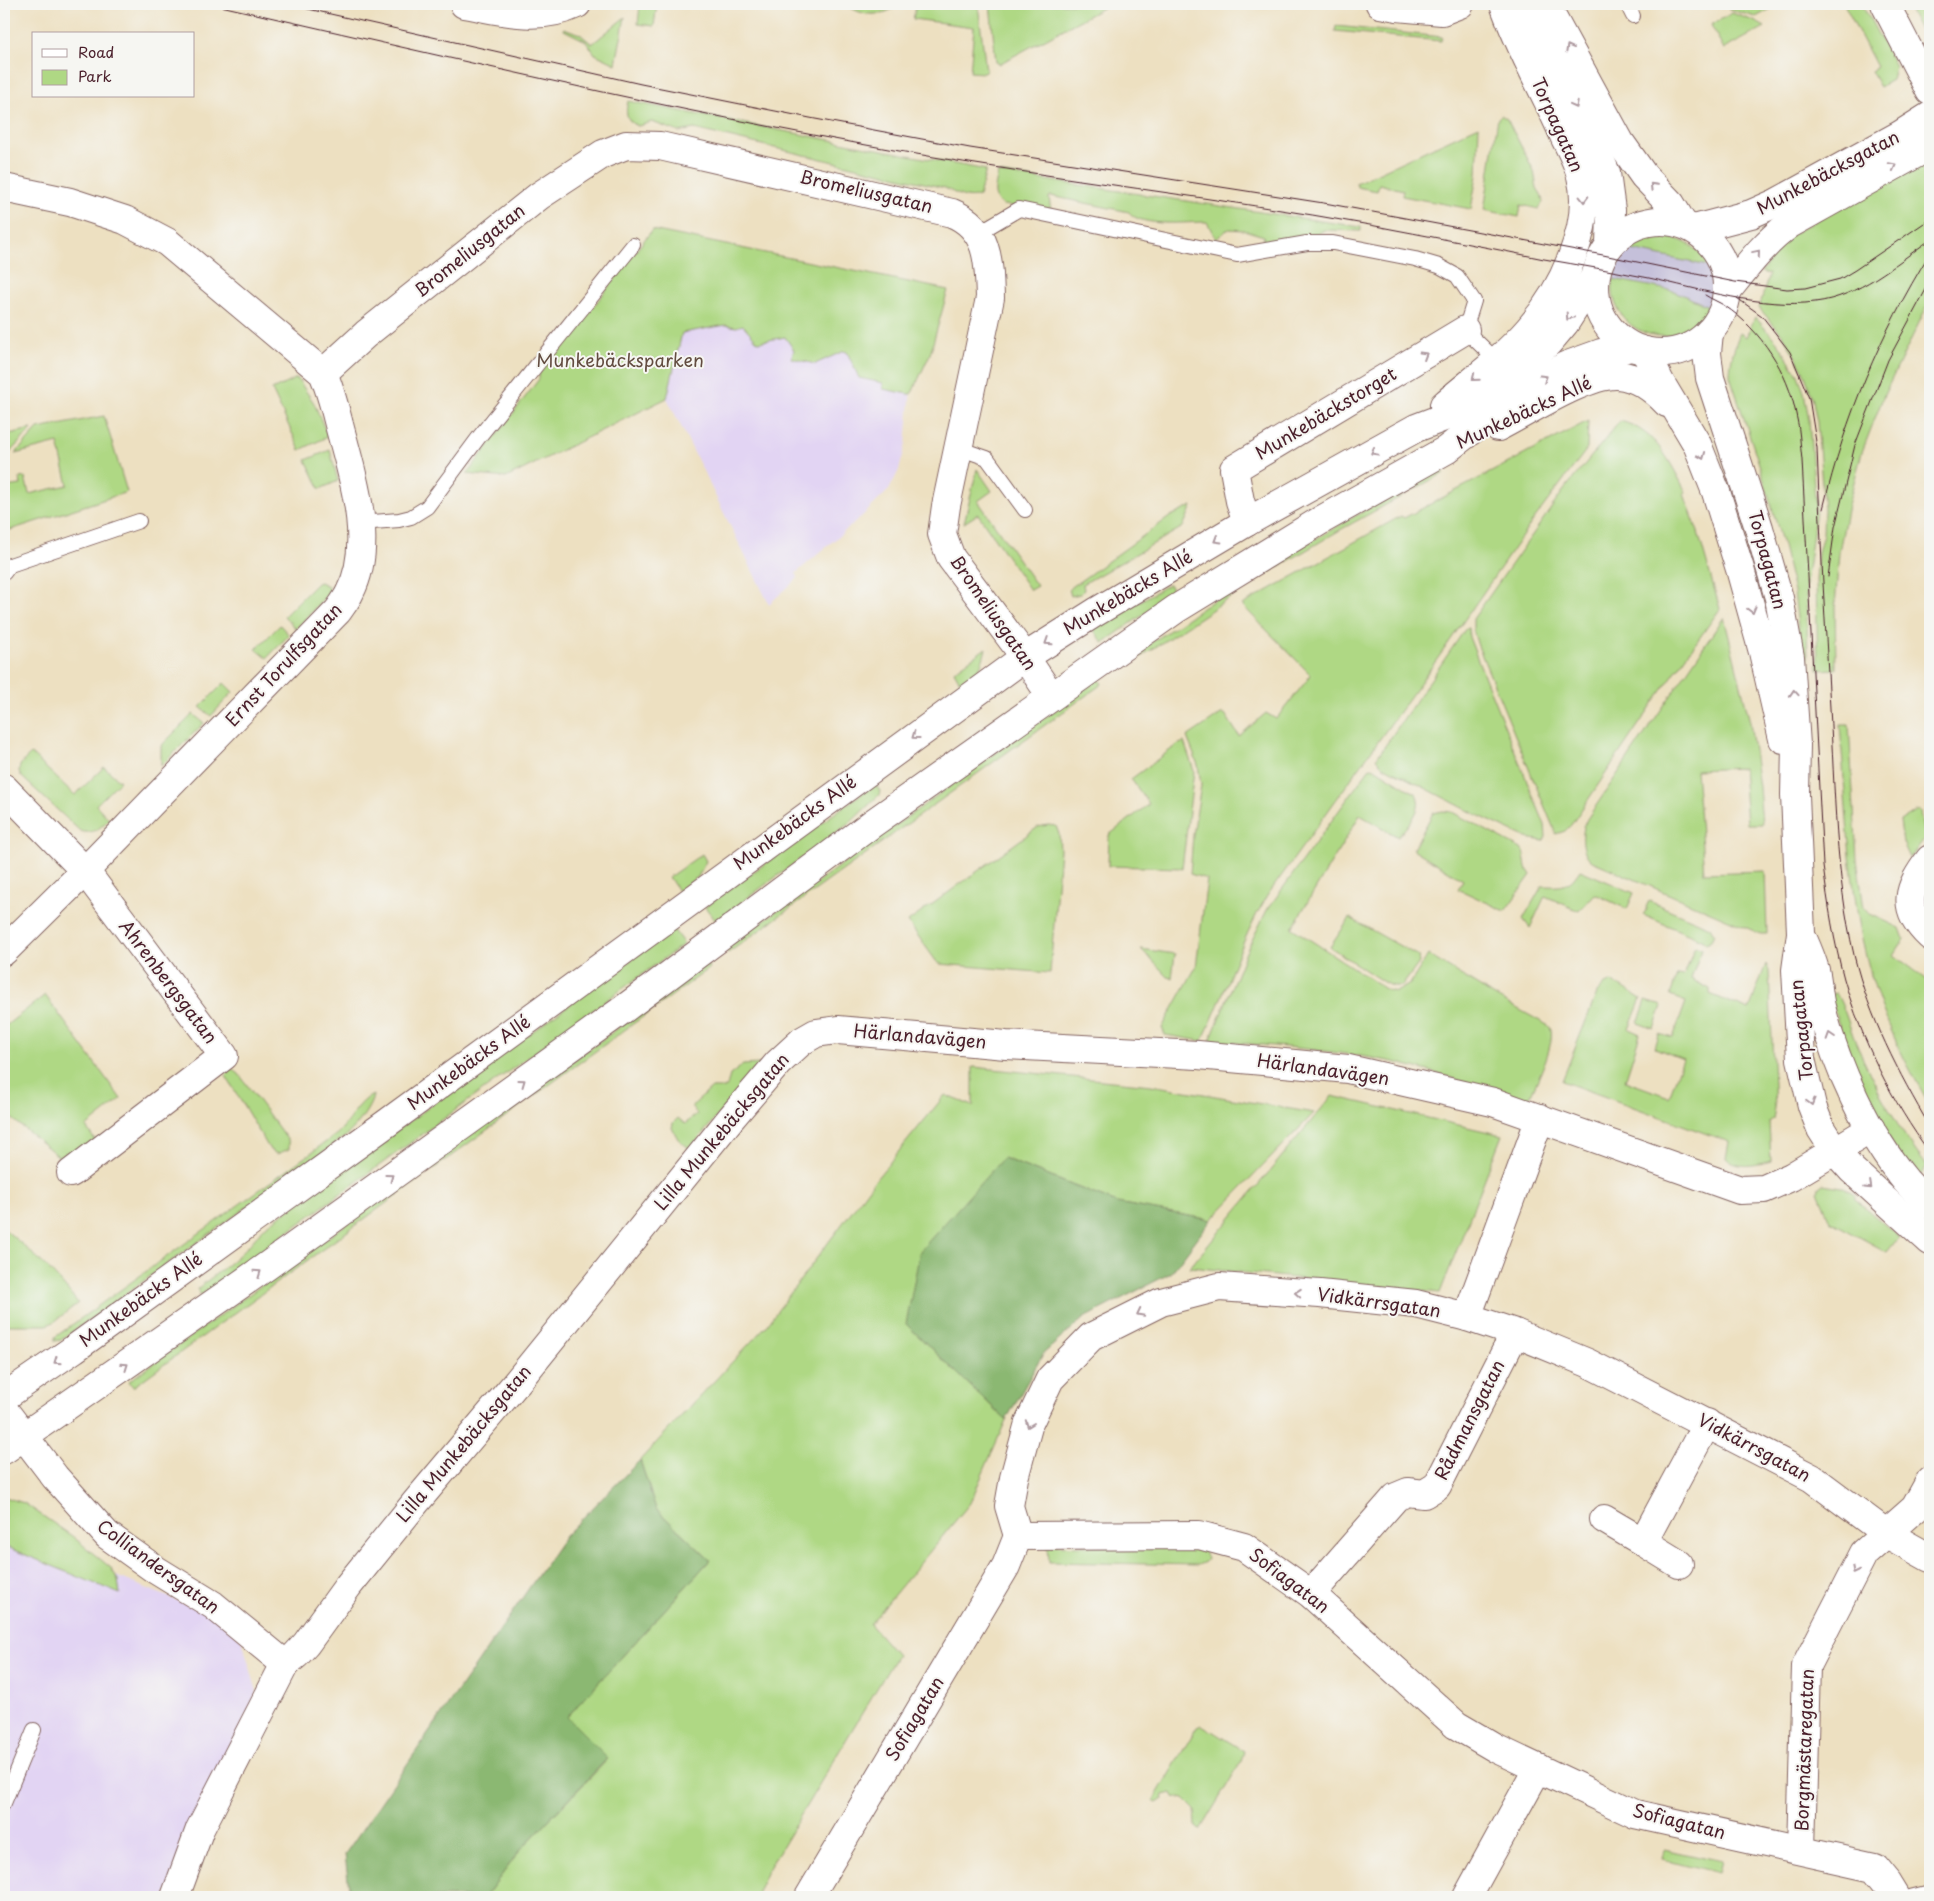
<svg xmlns="http://www.w3.org/2000/svg" width="1934" height="1901" font-family="'Playpen Sans',sans-serif">
  <style>
    .built { fill: #e2d4f3 }
    .industrial { fill: #c5c0da }
    .green { fill: #afd884; stroke: #7c7c58 }
    .forest { fill: #8bb872; stroke: #6a6c4e }
    .lines { fill: none; stroke-linecap: round; stroke-linejoin: round }
    .service-casing { stroke: #836360; stroke-width: 16 }
    .minor-casing { stroke: #836360; stroke-width: 30 }
    .tertiary-casing { stroke: #836360; stroke-width: 30 }
    .service { stroke: #fff; stroke-width: 14 }
    .minor { stroke: #fff; stroke-width: 28 }
    .tertiary { stroke: #fff; stroke-width: 28 }
    .tram { stroke: #4a1f2b; stroke-width: 1 }
    .oneway { stroke: #ae9aa0 }
    .labels { text-anchor: middle; stroke-width: 4; stroke-linejoin: round; paint-order: stroke }
    .street-label { font-size: 18px; fill: #4a1f2b; stroke: #f6f6f2 }
    .park-label { font-size: 18px; fill: #634d41; stroke: #f6f6f2 }
  </style>
  <rect width="100%" height="100%" fill="#f6f6f2"/>
  <filter id="ink" filterUnits="userSpaceOnUse"><feTurbulence type="fractalNoise" baseFrequency=".02" numOctaves="2"/><feDisplacementMap in="SourceGraphic" scale="10" xChannelSelector="R" yChannelSelector="G"/><feConvolveMatrix kernelMatrix="1 2 1 2 8 2 1 2 1" color-interpolation-filters="sRGB"/></filter>
  <filter id="wash" filterUnits="userSpaceOnUse"><feTurbulence type="fractalNoise" baseFrequency=".0096" numOctaves="4" result="noise"/><feDisplacementMap in="SourceGraphic" scale="20" xChannelSelector="R" yChannelSelector="G"/><feGaussianBlur stdDeviation="1.12" result="paint"/><feColorMatrix in="noise" values="0 0 0 0 0 0 0 0 0 0 0 0 0 0 0 0 0 1.4 0 .05"/><feComposite in="paint" operator="in"/></filter>
  <g filter="url(#wash)">
    <rect width="100%" height="100%" fill="#ede0c1"/>
    <g class="built">
      <polygon points="823,306 911,388 906,444 899,470 889,490 860,518 796,573 798,578 769,604 667,398 682,333 726,325 736,327"/>
      <polygon points="4,1531 213,1615 242,1640 257,1692 165,1897 4,1897"/>
    </g>
    <polygon class="industrial" points="1628,249 1708,266 1712,284 1711,298 1708,306 1674,291 1613,279 1620,260"/>
    <g class="green">
      <polygon points="640,4 657,4 654,26 638,24"/>
      <path d="M846,4H900C884,17 862,18 846,4Z"/>
      <polygon points="916,4 978,4 986,71 984,73 970,72 974,27 913,19"/>
      <polygon points="990,4 1110,4 999,64 996,62"/>
      <polygon points="1727,4 1780,4 1756,17 1730,10"/>
      <polygon points="1844,4 1862,4 1895,66 1892,80 1880,87 1871,71 1877,67"/>
      <polygon points="1923,4 1927,4 1930,10 1930,49 1910,11"/>
      <polygon points="1732,13 1754,21 1765,27 1724,49 1711,25"/>
      <polygon points="625,17 616,64 595,54 586,41 564,30 564,28 580,34 592,44"/>
      <polygon points="1336,26 1442,37 1441,41 1335,31"/>
      <path d="M628,101L986,170L979,196C967,201 955,193 945,188L694,129L679,132L652,122L638,126C626,121 625,113 628,101Z"/>
      <polygon points="1501,115 1507,119 1534,171 1537,189 1542,197 1543,202 1539,209 1521,205 1519,217 1484,210 1498,118"/>
      <polygon points="1479,126 1477,175 1471,209 1402,196 1403,190 1379,184 1377,191 1357,187 1356,183"/>
      <polygon points="1930,155 1930,300 1884,395 1862,452 1848,505 1839,552 1835,607 1836,669 1818,670 1816,581 1818,552 1823,534 1824,509 1817,422 1812,396 1803,370 1783,335 1759,308 1769,274 1761,272 1789,236"/>
      <path d="M998,173L1361,227V231L1324,230L1316,235V239L1263,244L1264,236L1244,230L1228,229L1216,239L1207,222C1188,222 1140,228 1129,212L1051,196L1049,197L1051,212L1003,205C990,198 996,185 998,173Z"/>
      <polygon points="652,230 948,290 930,354 913,391 911,394 908,394 883,389 883,383 859,378 847,352 844,351 815,364 791,358 794,350 785,337 758,342 743,325 736,327 726,325 682,333 667,398 506,478 467,474 539,379 539,373 579,321 587,315"/>
      <path d="M1660,236C1681,238 1699,246 1708,266L1628,249L1643,240Z"/>
      <path d="M1613,279L1674,291L1708,306C1685,359 1606,337 1613,279Z"/>
      <path d="M1755,317L1779,344L1798,375L1804,392L1809,420L1816,511L1806,584L1808,662L1806,673L1803,670L1794,592L1782,542L1760,467L1730,376C1730,361 1734,347 1740,333L1746,337Z"/>
      <polygon points="297,378 314,403 326,432 327,437 300,450 272,390"/>
      <polygon points="104,416 127,492 4,532 4,487 21,485 20,478 25,477 29,494 68,485 58,443 15,454 38,429"/>
      <path d="M1588,421L1587,449L1534,519L1443,651L1267,896C1239,942 1226,993 1202,1041L1165,1035L1162,1028L1196,967L1207,879L1190,874L1193,835L1201,785L1198,765L1187,737L1221,714H1225L1239,736L1266,713L1276,719L1311,675L1242,605L1401,516L1404,518Z"/>
      <path d="M1620,421C1656,430 1670,462 1686,492L1684,494L1698,532L1720,609L1656,699L1571,825L1565,831L1556,834L1478,646L1473,630V619L1564,490Z"/>
      <polygon points="32,429 12,450 6,459 4,460 4,435"/>
      <polygon points="330,450 338,481 320,489 306,460"/>
      <polygon points="1441,467 1444,473 1340,530 1258,579 1124,668 1120,664 1239,583"/>
      <polygon points="977,469 992,491 978,501 1037,586 1030,590 978,514 964,523"/>
      <polygon points="1192,506 1183,527 1083,584 1084,590 1080,594 1071,596 1069,589 1171,516"/>
      <polygon points="320,582 328,586 329,592 296,629 284,616 317,583"/>
      <polygon points="1169,584 1174,593 1103,643 1093,629"/>
      <path d="M1724,617L1750,722L1759,787L1762,824H1747L1743,768L1696,770L1704,873L1765,871L1767,934H1761L1592,861C1580,852 1581,831 1587,819Z"/>
      <polygon points="280,625 289,635 267,658 256,649"/>
      <polygon points="1466,628 1468,628 1469,637 1487,683 1545,825 1546,837 1543,841 1527,838 1518,834 1475,814 1383,766 1376,759"/>
      <path d="M986,648C983,662 979,674 966,682L959,680L954,671Z"/>
      <polygon points="1099,679 1102,684 728,953 724,949"/>
      <polygon points="224,683 233,692 211,716 200,707"/>
      <polygon points="193,714 204,723 161,766 161,746"/>
      <path d="M1840,725H1849L1857,859L1864,908L1868,913L1900,928L1904,939L1894,955L1930,982V1105C1901,1057 1876,1003 1864,948C1848,874 1846,799 1840,725Z"/>
      <polygon points="1184,742 1194,771 1182,868 1108,866 1109,835 1149,804 1131,779 1177,745"/>
      <path d="M31,754L75,795L104,767L120,781L96,805L109,819C101,828 92,835 80,831L21,776C15,766 25,760 31,754Z"/>
      <path d="M1371,768L1376,769L1416,794C1425,810 1407,825 1398,837L1360,815L1292,928L1387,990L1396,992L1410,984L1428,955L1498,998L1549,1026C1559,1038 1535,1085 1529,1099L1525,1101C1476,1087 1428,1068 1378,1059C1322,1049 1266,1045 1210,1041L1246,952L1267,910L1369,769Z"/>
      <polygon points="875,784 880,791 879,795 851,822 716,921 705,907"/>
      <polygon points="1917,810 1920,812 1923,830 1928,834 1910,858 1903,843 1900,821"/>
      <polygon points="1443,811 1452,812 1523,850 1526,867 1531,875 1505,911 1458,889 1463,880 1413,849 1433,813"/>
      <polygon points="1048,825 1056,826 1059,834 1060,850 1050,973 940,964 936,961 908,922 1038,827"/>
      <polygon points="702,854 706,861 698,877 678,891 669,877"/>
      <path d="M1580,870L1634,893L1627,909L1595,894L1579,911L1545,896L1530,928L1523,919L1542,886C1561,886 1568,889 1580,870Z"/>
      <polygon points="1649,901 1710,927 1714,934 1710,942 1706,944 1704,941 1643,915 1647,909 1646,907"/>
      <polygon points="1350,918 1418,956 1419,963 1402,986 1393,986 1385,983 1330,947"/>
      <path d="M673,929L684,944L201,1295L197,1289C219,1271 246,1253 262,1229Z"/>
      <path d="M1695,946L1702,949L1691,979L1710,989V994L1749,1010L1766,964L1769,971L1775,1108L1773,1119L1769,1122L1771,1161C1757,1165 1737,1170 1726,1158L1729,1142L1562,1081L1597,993L1605,984L1611,982L1624,988L1641,999L1629,1029L1640,1034L1625,1081L1669,1097L1683,1059L1655,1048L1659,1034L1673,1038L1686,1002L1670,996L1677,975L1684,976Z"/>
      <polygon points="1141,949 1175,954 1172,978 1168,977"/>
      <polygon points="708,965 710,968 133,1387 129,1381 703,967"/>
      <path d="M1836,993C1846,1010 1850,1031 1859,1050C1877,1091 1899,1131 1927,1166L1920,1176L1915,1179L1871,1110L1828,995Z"/>
      <polygon points="45,995 121,1099 86,1127 97,1143 69,1165 4,1112 4,1027"/>
      <polygon points="1646,1001 1662,1006 1654,1029 1638,1023"/>
      <path d="M760,1064L690,1149L678,1139L672,1128L673,1123L678,1118L685,1124L697,1114L691,1107L712,1088C730,1087 725,1093 730,1075L743,1065Z"/>
      <polygon points="973,1067 1151,1085 1314,1113 1211,1220 1117,1203 1003,1158 906,1324 1006,1420 970,1503 870,1624 897,1655 766,1873 756,1897 485,1897 522,1848 608,1759 567,1717 710,1560 656,1509 640,1460 766,1326 872,1184 945,1095 973,1106"/>
      <polygon points="231,1068 239,1074 289,1142 289,1149 277,1154 270,1150 226,1076 228,1069"/>
      <path d="M373,1095C372,1107 355,1128 346,1136L61,1340L55,1341V1337L337,1134C349,1123 358,1101 373,1095Z"/>
      <polygon points="1332,1096 1502,1135 1440,1293 1190,1267"/>
      <polygon points="1823,1184 1842,1187 1856,1196 1854,1198 1899,1237 1887,1252 1830,1221 1818,1192 1819,1187"/>
      <path d="M4,1229C31,1251 57,1275 78,1303L54,1322L47,1325H4Z"/>
      <polygon points="4,1497 24,1503 72,1536 111,1568 118,1580 120,1594 4,1546"/>
      <polygon points="1048,1545 1203,1549 1207,1559 1205,1562 1198,1565 1049,1562"/>
      <polygon points="1202,1725 1244,1751 1241,1762 1200,1830 1196,1826 1195,1810 1184,1799 1174,1797 1172,1793 1164,1795 1163,1799 1157,1803 1153,1801 1197,1727"/>
      <polygon points="1664,1849 1722,1862 1719,1873 1662,1858"/>
    </g>
    <g class="forest">
      <polygon points="1003,1158 1117,1203 1211,1220 1171,1273 1084,1318 1043,1354 1006,1420 906,1324 920,1251"/>
      <polygon points="640,1460 656,1509 710,1560 567,1717 608,1758 522,1848 485,1897 350,1897 345,1854 565,1536"/>
    </g>
  </g>
  <g filter="url(#ink)">
    <g class="lines">
      <defs>
        <g id="service">
          <polyline points="1627,4 1633,16"/>
          <polyline points="978,233 1019,209 1237,255 1307,243 1333,243 1415,259 1439,266 1457,276 1474,301 1465,330 1497,361"/>
          <polyline points="958,448 987,458 1025,510"/>
          <polyline points="360,523 399,520 411,517 427,507 479,437 633,245"/>
          <polyline points="4,573 10,565 139,521"/>
          <polyline points="4,1803 34,1730"/>
          <polyline points="1910,1897 1930,1892"/>
        </g>
        <g id="minor">
          <path d="M464,4C505,11 538,22 577,4"/>
          <polyline points="1380,4 1397,7 1442,11 1460,4"/>
          <polyline points="1885,4 1930,91"/>
          <path d="M4,188L70,202L125,220L167,242L323,373C333,396 337,419 344,443C356,487 373,548 350,592C347,599 342,605 338,611L85,871L4,951"/>
          <path d="M323,373L366,334L539,196L603,154L626,145L660,146L952,213C989,228 989,263 990,298L946,506L942,534L951,558L1025,657L1051,696"/>
          <polyline points="1247,522 1240,501 1234,469 1465,330"/>
          <polyline points="4,788 85,871 224,1056 71,1173"/>
          <path d="M1930,859C1908,888 1900,908 1930,936"/>
          <polyline points="1467,1317 1540,1118"/>
          <polyline points="4,1410 55,1477 107,1535 156,1570 213,1605 285,1664"/>
          <polyline points="1604,1519 1643,1542 1707,1423"/>
          <polyline points="1018,1536 1009,1506 1014,1478 1029,1423 1050,1379 1091,1337 1161,1302 1219,1287 1320,1294 1416,1304 1467,1317 1515,1333 1588,1363 1812,1478 1887,1534 1930,1558"/>
          <polyline points="1643,1542 1679,1564"/>
          <polyline points="1311,1594 1396,1497 1408,1492 1424,1494 1437,1486 1515,1333"/>
          <polyline points="1801,1850 1806,1666 1864,1553 1915,1508 1930,1481"/>
          <polyline points="175,1897 200,1829 285,1664 296,1655 306,1644 348,1586 416,1502 513,1387 732,1117 778,1063 802,1041 816,1033 838,1030 1006,1045 1198,1055 1348,1069 1493,1102 1740,1190 1764,1189 1791,1177 1871,1129"/>
          <polyline points="809,1897 1006,1566 1018,1536 1199,1535 1244,1547 1311,1594 1456,1725 1497,1749 1635,1814 1874,1867 1888,1884 1896,1897"/>
          <polyline points="1467,1897 1538,1768"/>
        </g>
        <g id="tertiary">
          <polyline points="1545,4 1620,142 1644,176 1671,204 1683,224"/>
          <polyline points="1526,18 1582,118 1606,173 1611,210 1610,245"/>
          <circle cx="1661" cy="287" r="66"/>
          <polyline points="1694,229 1751,214 1776,203 1900,135 1930,116"/>
          <path d="M1727,291C1747,266 1764,243 1790,224L1930,146"/>
          <polyline points="1709,332 1707,353 1710,378 1759,528 1779,598 1790,657 1796,745 1795,795 1801,933 1796,970 1801,1059 1812,1106 1821,1129 1835,1151 1852,1170 1930,1241"/>
          <polyline points="1645,351 1660,382 1697,444 1716,492 1740,569 1763,652 1783,739"/>
          <path d="M1444,405C1473,380 1504,358 1529,329C1561,292 1594,226 1581,176C1578,163 1571,150 1565,138C1546,93 1520,50 1504,4"/>
          <path d="M1498,427C1526,413 1587,373 1618,375C1638,377 1654,389 1667,403"/>
          <path d="M1804,941C1808,950 1812,960 1815,970C1818,982 1818,995 1821,1007C1836,1066 1867,1134 1906,1181C1913,1189 1922,1197 1930,1205"/>
          <polyline points="4,1397 74,1349 387,1123 1025,657 1096,612 1247,522 1416,428 1455,413 1485,395 1524,366 1548,343 1565,323 1595,276"/>
          <polyline points="4,1450 267,1266 621,1011 873,823 1176,609 1323,519 1446,450 1492,414 1565,366 1601,353 1632,347"/>
        </g>
      </defs>
      <use href="#service" class="service-casing"/>
      <use href="#minor" class="minor-casing"/>
      <use href="#tertiary" class="tertiary-casing"/>
      <use href="#service" class="service"/>
      <use href="#minor" class="minor"/>
      <use href="#tertiary" class="tertiary"/>
      <g class="tram">
        <path d="M212,4C442,56 673,111 905,152C1060,180 1216,197 1370,225C1428,236 1486,247 1544,259C1579,265 1614,271 1649,278C1700,289 1762,309 1815,302C1859,297 1895,264 1930,240"/>
        <polyline points="286,4 641,84 810,118 970,148 1330,204 1603,255 1735,282 1787,289 1805,288 1840,279 1855,270 1930,219"/>
        <path d="M1705,295C1711,299 1719,302 1725,306C1761,330 1788,372 1796,414C1800,429 1800,445 1802,460L1823,866C1828,904 1834,942 1844,979C1862,1041 1892,1102 1930,1153"/>
        <path d="M1737,298L1762,316L1790,352L1809,398L1817,448C1820,535 1825,621 1830,708C1835,790 1835,874 1854,955C1869,1017 1898,1072 1930,1127"/>
        <path d="M1823,509C1846,415 1879,336 1930,253"/>
        <polyline points="1828,577 1835,527 1855,445 1888,360 1930,282"/>
      </g>
    </g>
    <defs><path id="oneway-chevron" d="M-2-3.5L2.5 0L-2 3.5" fill="none" stroke-width="1.6" stroke-linecap="round" stroke-linejoin="round" transform="scale(1.25)"/></defs>
    <g class="oneway">
      <use href="#oneway-chevron" transform="translate(1569 48) rotate(-119)"/>
      <use href="#oneway-chevron" transform="translate(1575 105) rotate(62)"/>
      <use href="#oneway-chevron" transform="translate(1893 166) rotate(-28)"/>
      <use href="#oneway-chevron" transform="translate(1653 186) rotate(-134)"/>
      <use href="#oneway-chevron" transform="translate(1584 199) rotate(89)"/>
      <use href="#oneway-chevron" transform="translate(1757 253) rotate(-50)"/>
      <use href="#oneway-chevron" transform="translate(1569 317) rotate(123)"/>
      <use href="#oneway-chevron" transform="translate(1424 355) rotate(-31)"/>
      <use href="#oneway-chevron" transform="translate(1475 378) rotate(141)"/>
      <use href="#oneway-chevron" transform="translate(1544 378) rotate(-32)"/>
      <use href="#oneway-chevron" transform="translate(1374 452) rotate(151)"/>
      <use href="#oneway-chevron" transform="translate(1702 456) rotate(68)"/>
      <use href="#oneway-chevron" transform="translate(1217 540) rotate(149)"/>
      <use href="#oneway-chevron" transform="translate(1752 610) rotate(75)"/>
      <use href="#oneway-chevron" transform="translate(1048 642) rotate(147)"/>
      <use href="#oneway-chevron" transform="translate(1794 693) rotate(-94)"/>
      <use href="#oneway-chevron" transform="translate(915 736) rotate(144)"/>
      <use href="#oneway-chevron" transform="translate(1830 1036) rotate(-108)"/>
      <use href="#oneway-chevron" transform="translate(522 1082) rotate(-36)"/>
      <use href="#oneway-chevron" transform="translate(1811 1102) rotate(75)"/>
      <use href="#oneway-chevron" transform="translate(390 1177) rotate(-36)"/>
      <use href="#oneway-chevron" transform="translate(1869 1186) rotate(43)"/>
      <use href="#oneway-chevron" transform="translate(258 1273) rotate(-35)"/>
      <use href="#oneway-chevron" transform="translate(1298 1293) rotate(-176)"/>
      <use href="#oneway-chevron" transform="translate(1140 1313) rotate(153)"/>
      <use href="#oneway-chevron" transform="translate(57 1361) rotate(145)"/>
      <use href="#oneway-chevron" transform="translate(125 1366) rotate(-35)"/>
      <use href="#oneway-chevron" transform="translate(1029 1424) rotate(110)"/>
      <use href="#oneway-chevron" transform="translate(1855 1570) rotate(117)"/>
    </g>
  </g>
  <g class="labels">
    <g class="street-label">
      <text transform="translate(1557 125) rotate(66)" y="6">Torpagatan</text>
      <text transform="translate(1828 173) rotate(-28)" y="6">Munkebäcksgatan</text>
      <text transform="translate(866 192) rotate(13)" y="6">Bromeliusgatan</text>
      <text transform="translate(470 251) rotate(-39)" y="6">Bromeliusgatan</text>
      <text transform="translate(1524 413) rotate(-25)" y="6">Munkebäcks Allé</text>
      <text transform="translate(1326 414) rotate(-31)" y="6">Munkebäckstorget</text>
      <text transform="translate(1767 560) rotate(75)" y="6">Torpagatan</text>
      <text transform="translate(1128 593) rotate(-31)" y="6">Munkebäcks Allé</text>
      <text transform="translate(993 613) rotate(55)" y="6">Bromeliusgatan</text>
      <text transform="translate(284 665) rotate(-47)" y="6">Ernst Torulfsgatan</text>
      <text transform="translate(795 823) rotate(-36)" y="6">Munkebäcks Allé</text>
      <text transform="translate(168 982) rotate(53)" y="6">Ahrenbergsgatan</text>
      <text transform="translate(1802 1030) rotate(-96)" y="6">Torpagatan</text>
      <text transform="translate(920 1037) rotate(5)" y="6">Härlandavägen</text>
      <text transform="translate(469 1063) rotate(-36)" y="6">Munkebäcks Allé</text>
      <text transform="translate(1323 1070) rotate(8)" y="6">Härlandavägen</text>
      <text transform="translate(722 1132) rotate(-50)" y="6">Lilla Munkebäcksgatan</text>
      <text transform="translate(141 1300) rotate(-36)" y="6">Munkebäcks Allé</text>
      <text transform="translate(1379 1303) rotate(8)" y="6">Vidkärrsgatan</text>
      <text transform="translate(1470 1420) rotate(-63)" y="6">Rådmansgatan</text>
      <text transform="translate(464 1444) rotate(-50)" y="6">Lilla Munkebäcksgatan</text>
      <text transform="translate(1754 1448) rotate(28)" y="6">Vidkärrsgatan</text>
      <text transform="translate(158 1567) rotate(36)" y="6">Colliandersgatan</text>
      <text transform="translate(1289 1581) rotate(37)" y="6">Sofiagatan</text>
      <text transform="translate(915 1719) rotate(-59)" y="6">Sofiagatan</text>
      <text transform="translate(1805 1750) rotate(-88)" y="6">Borgmästaregatan</text>
      <text transform="translate(1679 1822) rotate(14)" y="6">Sofiagatan</text>
    </g>
    <g class="park-label">
      <text x="620" y="367">Munkebäcksparken</text>
    </g>
  </g>
  <rect width="1934" height="1901" fill="none" stroke="#f6f6f2" stroke-width="20"/>
  <rect x="32" y="32" width="162" height="65" fill="#f6f6f2" stroke="#b1a0a2"/>
  <rect x="42" y="49" width="25" height="8" fill="#ffffff" stroke="#b1a0a2"/>
  <text x="78" y="58" font-size="15" fill="#4a1f2b">Road</text>
  <rect x="42" y="70" width="25" height="15" fill="#afd884" stroke="#b1a0a2"/>
  <text x="78" y="82" font-size="15" fill="#4a1f2b">Park</text>
</svg>
